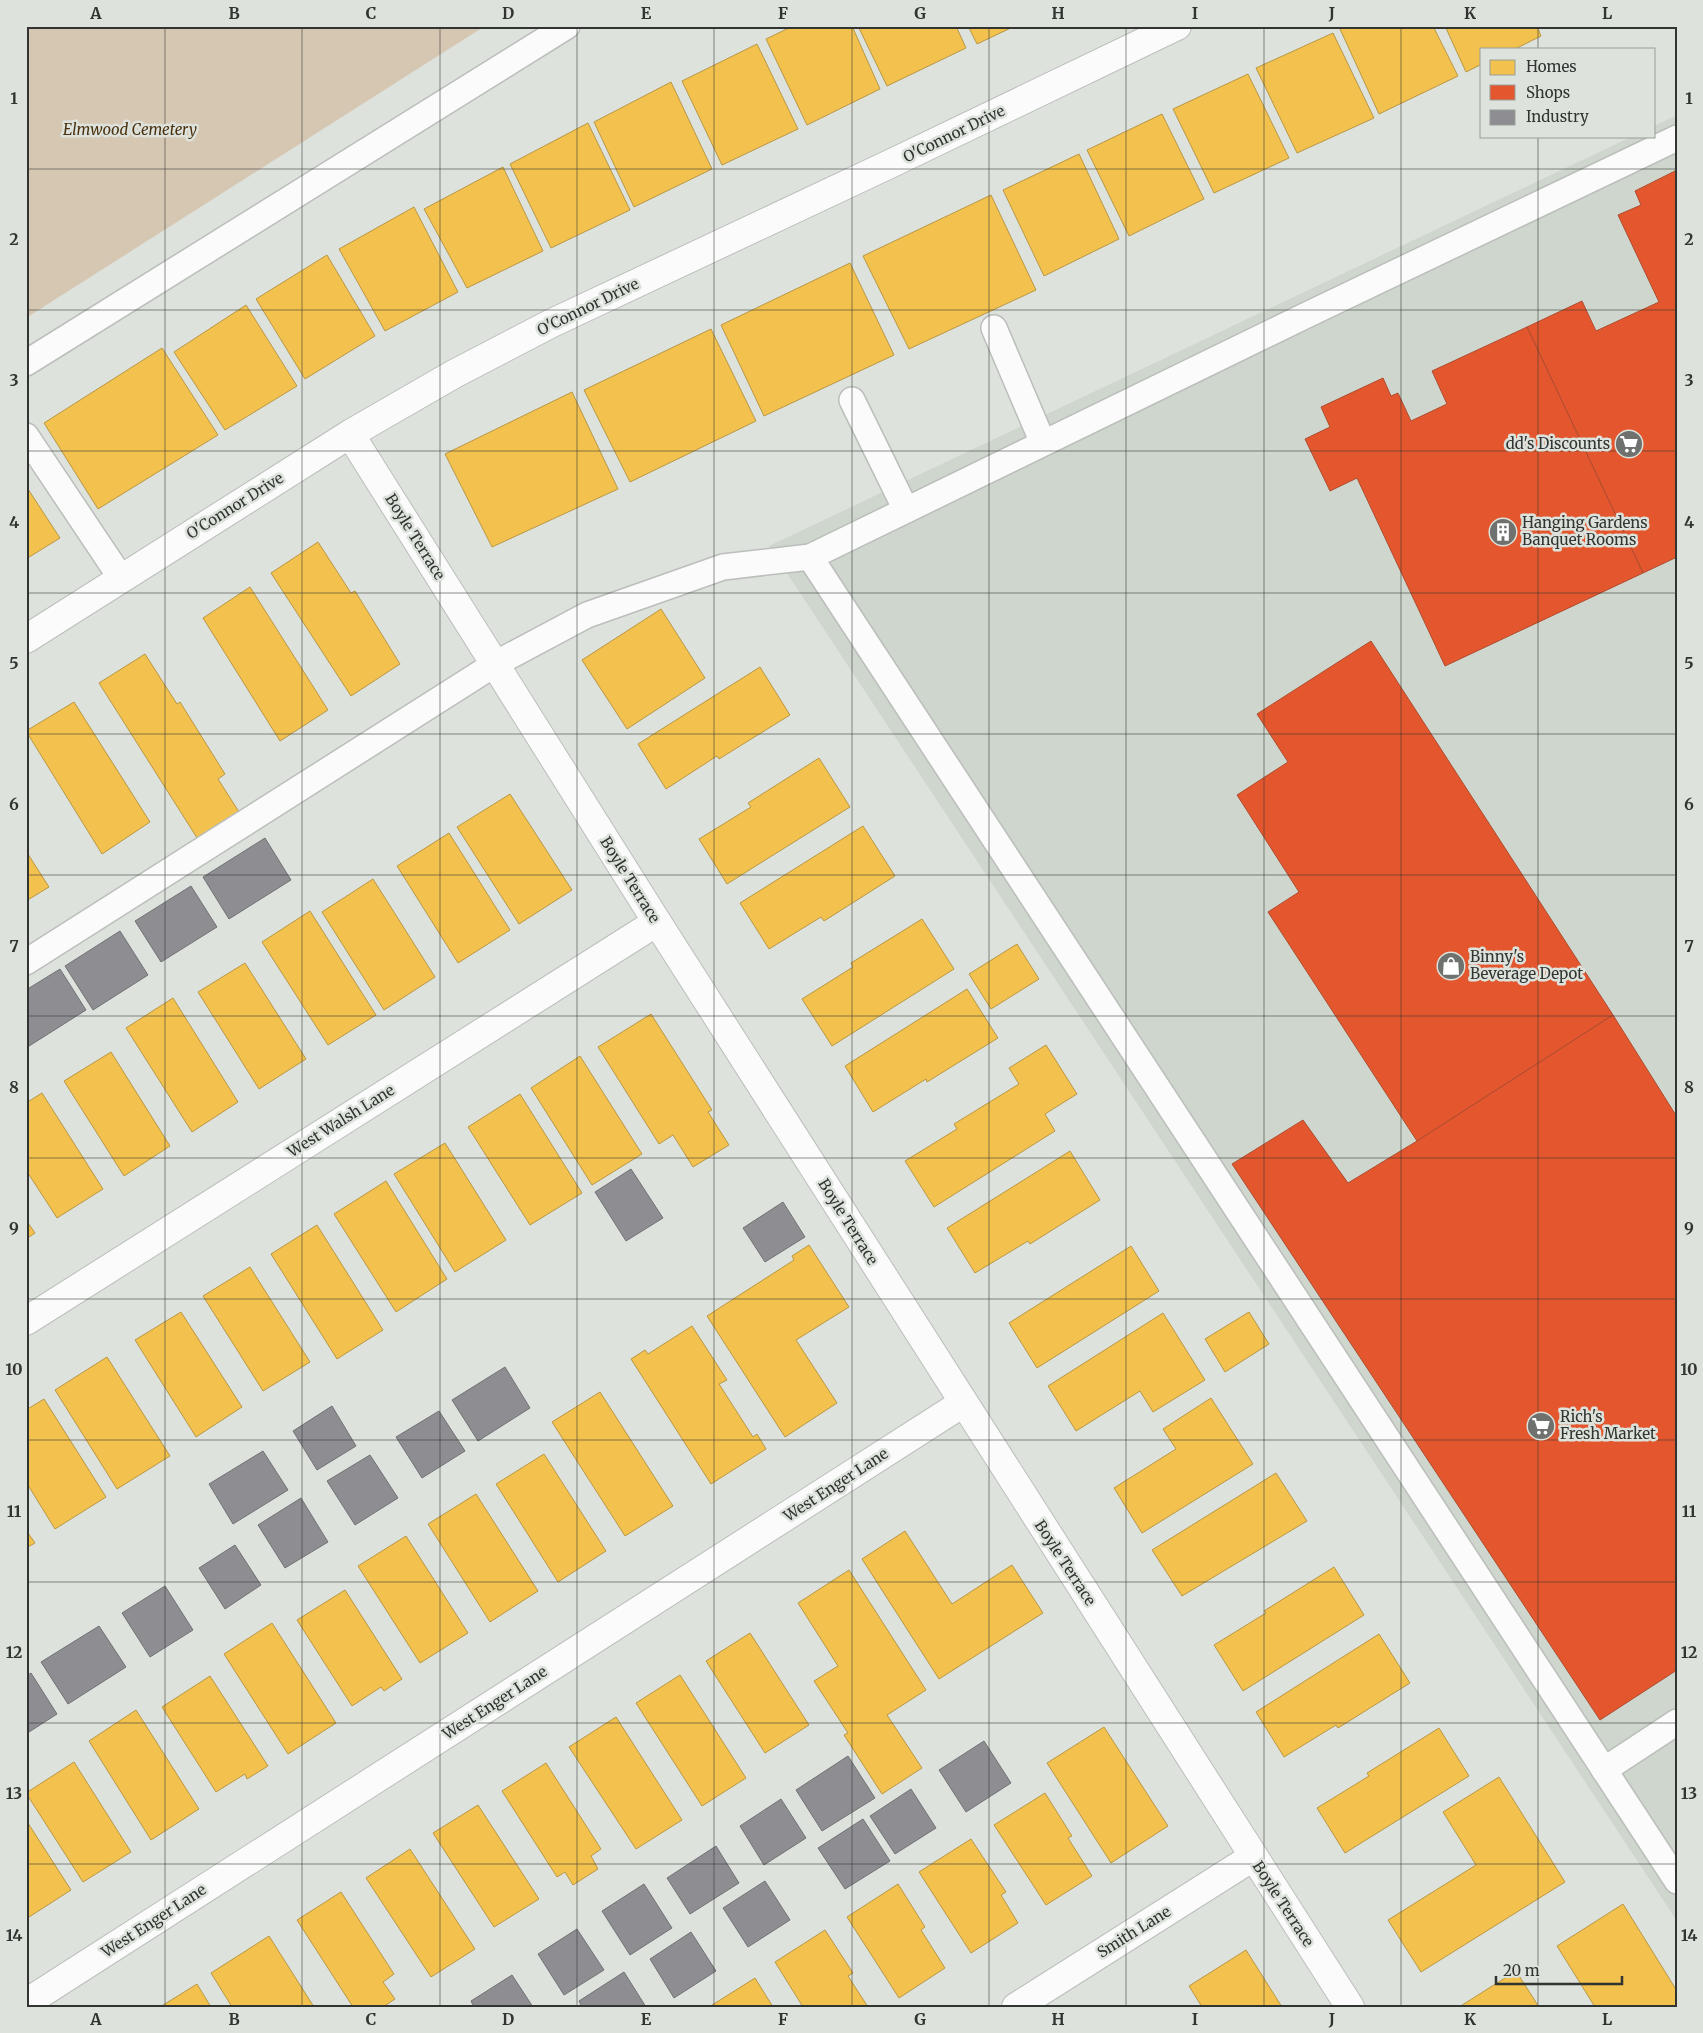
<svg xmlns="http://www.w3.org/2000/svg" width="1703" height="2033" font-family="Merriweather,serif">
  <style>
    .built { fill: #ced6cd }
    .green { fill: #d6c7b3 }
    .homes { fill: #f2c14e; stroke: #b89745 }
    .shops { fill: #e4572e; stroke: #ae4c2f }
    .industry { fill: #8d8d92; stroke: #717275 }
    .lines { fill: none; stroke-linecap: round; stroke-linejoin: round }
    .service-casing { stroke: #bbbebb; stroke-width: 28 }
    .minor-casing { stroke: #bbbebb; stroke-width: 30 }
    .service { stroke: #fafbfa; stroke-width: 25 }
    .minor { stroke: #fafbfa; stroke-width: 28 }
    .grid { fill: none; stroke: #313431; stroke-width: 1; stroke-opacity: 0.55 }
    .labels { text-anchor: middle; stroke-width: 5; stroke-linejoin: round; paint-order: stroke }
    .park-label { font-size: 15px; font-style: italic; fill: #4a300d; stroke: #dde3dc }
    .street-label { font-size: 15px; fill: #313431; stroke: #dde3dc }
    .poi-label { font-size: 15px; fill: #313431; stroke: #dde3dc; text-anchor: start }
    .neatline { fill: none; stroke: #313431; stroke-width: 2 }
    .grid-label { font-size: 16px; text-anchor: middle; font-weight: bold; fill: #313431 }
  </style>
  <rect width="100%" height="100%" fill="#dee2dd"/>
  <polygon class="built" points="1677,115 1677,1921 769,546 1633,136 1654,136 1654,126"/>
  <polygon class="green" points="26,26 485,26 26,318"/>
  <g class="homes">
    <polygon points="793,26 852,26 880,89 807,125 766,39"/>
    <polygon points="858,26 956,26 966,48 887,86"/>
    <polygon points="968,26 1015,26 977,44"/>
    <polygon points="1347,26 1433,26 1458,76 1379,114 1340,29"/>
    <polygon points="1445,26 1537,26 1541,36 1515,49 1482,49 1482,64 1466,72"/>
    <polygon points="1333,33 1374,118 1297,153 1256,68"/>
    <polygon points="757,44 798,129 722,165 682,81"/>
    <polygon points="1248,74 1289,158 1214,193 1173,109"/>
    <polygon points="671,82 712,169 634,207 594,122"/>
    <polygon points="1162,114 1204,199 1129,236 1087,150"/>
    <polygon points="588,123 630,210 551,248 510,164"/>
    <polygon points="1079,154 1119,239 1044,276 1003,190"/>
    <polygon points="503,167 543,251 467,288 424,209"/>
    <polygon points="991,195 1036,290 909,349 863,256"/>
    <polygon points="414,207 458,292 385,331 339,249"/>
    <polygon points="327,255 375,336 305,379 256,299"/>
    <polygon points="850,263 894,355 764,416 721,325"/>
    <polygon points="246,305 297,386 225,430 174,352"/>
    <polygon points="711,329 756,421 630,482 584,390"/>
    <polygon points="162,348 218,435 98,509 44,423"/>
    <polygon points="572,392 618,489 492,547 445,454"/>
    <polygon points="26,486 60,538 26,559"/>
    <polygon points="318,542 351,593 355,591 400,664 351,696 271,573"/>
    <polygon points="250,587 328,710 280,741 203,618"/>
    <polygon points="661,609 705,678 627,729 582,660"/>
    <polygon points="145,654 177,704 180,702 225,774 218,779 241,815 199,841 99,683"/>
    <polygon points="760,667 790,715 719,759 717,756 666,789 638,744"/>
    <polygon points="74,702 150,822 102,854 26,731"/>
    <polygon points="819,758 850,807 727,884 699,839 751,807 748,803"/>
    <polygon points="510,794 572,890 519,924 457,827"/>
    <polygon points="863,826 895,876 824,921 821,917 769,949 740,903"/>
    <polygon points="449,833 510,930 458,963 397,866"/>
    <polygon points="26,851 49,887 26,901"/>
    <polygon points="373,879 435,977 384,1010 322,912"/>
    <polygon points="310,911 376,1015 328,1045 262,942"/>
    <polygon points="922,919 954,969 832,1046 802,999 853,967 851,963"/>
    <polygon points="1017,944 1039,979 991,1009 969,974"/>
    <polygon points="245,963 306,1059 259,1089 198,992"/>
    <polygon points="967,989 998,1038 927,1082 926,1079 873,1112 845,1066"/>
    <polygon points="173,998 238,1102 192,1132 126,1028"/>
    <polygon points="651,1014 712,1110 708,1112 729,1145 693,1167 673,1135 659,1144 598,1047"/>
    <polygon points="1046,1045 1077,1094 1045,1114 1055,1131 934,1207 905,1161 957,1129 954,1124 1019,1084 1009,1068"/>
    <polygon points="111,1052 170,1146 124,1176 64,1081"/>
    <polygon points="580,1056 642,1154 592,1185 531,1088"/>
    <polygon points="42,1093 103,1189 57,1218 26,1170 26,1103"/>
    <polygon points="520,1094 582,1193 530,1225 468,1127"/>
    <polygon points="445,1143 506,1240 455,1272 394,1174"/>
    <polygon points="1070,1151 1100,1200 1030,1244 1028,1241 975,1273 947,1228"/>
    <polygon points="386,1181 447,1279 396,1312 334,1214"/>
    <polygon points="26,1220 35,1233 26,1239"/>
    <polygon points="317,1225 383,1330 337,1359 271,1254"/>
    <polygon points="809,1245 849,1307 796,1340 837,1403 785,1437 707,1316 794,1260 792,1256"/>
    <polygon points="1131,1246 1159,1291 1037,1368 1009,1323"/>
    <polygon points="250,1267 310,1362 263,1391 203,1296"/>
    <polygon points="181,1312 242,1407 196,1437 135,1340"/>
    <polygon points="1249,1312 1269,1344 1225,1372 1205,1339"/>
    <polygon points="1163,1313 1205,1380 1153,1412 1140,1391 1076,1431 1048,1386"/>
    <polygon points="692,1326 727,1380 719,1384 753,1437 757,1434 766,1449 711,1484 631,1359 645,1350 648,1354"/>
    <polygon points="107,1357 170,1456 117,1489 55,1390"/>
    <polygon points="600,1392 673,1506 625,1536 552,1422"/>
    <polygon points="1211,1398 1253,1464 1142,1533 1114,1488 1176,1449 1163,1429"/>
    <polygon points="44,1399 106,1497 55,1529 26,1482 26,1410"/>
    <polygon points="544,1454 606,1551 558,1582 496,1484"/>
    <polygon points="1276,1473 1307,1521 1182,1596 1152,1550"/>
    <polygon points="476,1494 538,1591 490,1622 428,1524"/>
    <polygon points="26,1530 35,1543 26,1548"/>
    <polygon points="905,1531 952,1604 1012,1565 1043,1613 939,1679 862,1559"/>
    <polygon points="406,1536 468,1633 420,1663 358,1566"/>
    <polygon points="1334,1567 1364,1615 1243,1691 1214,1645 1266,1613 1264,1611"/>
    <polygon points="849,1570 926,1690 887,1715 922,1768 882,1794 844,1735 848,1733 814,1681 838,1666 798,1603"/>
    <polygon points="345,1590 402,1679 384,1691 381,1687 352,1706 297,1620"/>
    <polygon points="272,1623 336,1723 288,1754 224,1654"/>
    <polygon points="750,1633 809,1725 765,1753 706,1661"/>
    <polygon points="1379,1634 1410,1683 1338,1728 1336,1725 1284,1757 1256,1712"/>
    <polygon points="680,1675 746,1778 702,1806 636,1703"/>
    <polygon points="210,1676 268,1766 247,1779 245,1774 216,1792 162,1707"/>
    <polygon points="136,1710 199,1809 151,1840 89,1741"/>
    <polygon points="616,1717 682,1820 636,1849 569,1747"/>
    <polygon points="1104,1727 1168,1826 1111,1863 1047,1763"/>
    <polygon points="1439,1728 1469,1776 1345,1853 1317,1808 1369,1776 1367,1773"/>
    <polygon points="74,1762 131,1852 83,1882 26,1793"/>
    <polygon points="546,1763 601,1849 591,1856 598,1869 573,1885 565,1872 557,1877 502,1791"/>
    <polygon points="1499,1777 1565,1882 1421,1972 1388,1920 1476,1865 1443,1812"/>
    <polygon points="1045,1793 1072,1836 1068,1838 1092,1876 1046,1905 994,1825"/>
    <polygon points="478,1805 539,1899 494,1927 433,1833"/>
    <polygon points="26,1820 71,1890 26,1919"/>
    <polygon points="971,1839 1006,1892 1001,1895 1018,1923 971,1953 919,1872"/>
    <polygon points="410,1849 475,1949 431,1977 366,1878"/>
    <polygon points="898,1884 925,1927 921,1930 945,1968 899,1998 847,1917"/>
    <polygon points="341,1892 394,1974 383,1982 395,1999 383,2007 353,2007 297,1920"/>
    <polygon points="1623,1904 1677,1991 1677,2007 1595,2007 1557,1946"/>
    <polygon points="825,1930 853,1973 848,1976 868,2007 803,2007 775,1962"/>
    <polygon points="269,1936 314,2007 232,2007 211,1973"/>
    <polygon points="1246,1950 1282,2007 1202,2007 1189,1986"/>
    <polygon points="1516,1971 1539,2007 1459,2007"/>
    <polygon points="755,1978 773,2007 709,2007"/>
    <polygon points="197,1984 211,2007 160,2007"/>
  </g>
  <g class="shops">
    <polygon points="1677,170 1677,557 1643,573 1527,327 1582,301 1596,331 1659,302 1618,215 1641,205 1635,191"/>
    <polygon points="1527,327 1643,573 1445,666 1357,478 1330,491 1305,439 1330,427 1321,407 1383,378 1391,396 1398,393 1411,421 1447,404 1432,371"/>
    <polygon points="1371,641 1613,1015 1417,1141 1268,912 1299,892 1237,795 1288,762 1257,714"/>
    <polygon points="1613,1015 1677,1117 1677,1670 1600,1720 1232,1164 1303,1120 1348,1183 1417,1141"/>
  </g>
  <g class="industry">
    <polygon points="265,838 291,880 229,919 203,877"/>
    <polygon points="191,886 217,927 161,962 135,921"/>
    <polygon points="120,931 148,975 93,1010 65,966"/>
    <polygon points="60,969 86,1010 26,1048 26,990"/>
    <polygon points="631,1169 663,1218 626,1241 595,1192"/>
    <polygon points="783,1202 805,1237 765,1262 743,1228"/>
    <polygon points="505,1367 530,1408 478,1441 452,1400"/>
    <polygon points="332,1406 356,1446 317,1470 293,1431"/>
    <polygon points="439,1411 465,1451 422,1478 396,1437"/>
    <polygon points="263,1451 288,1490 233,1524 209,1484"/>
    <polygon points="370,1455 398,1498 355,1525 327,1481"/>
    <polygon points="301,1498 328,1542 285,1568 258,1525"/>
    <polygon points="235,1545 261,1585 225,1609 199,1568"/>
    <polygon points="165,1586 193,1630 150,1657 122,1613"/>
    <polygon points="99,1626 126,1667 68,1704 41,1662"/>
    <polygon points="31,1673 57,1714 26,1734 26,1676"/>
    <polygon points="984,1741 1011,1783 966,1812 939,1770"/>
    <polygon points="848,1756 875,1798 822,1831 796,1790"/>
    <polygon points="911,1789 936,1828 895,1854 870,1816"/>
    <polygon points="781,1799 806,1838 764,1865 740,1826"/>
    <polygon points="863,1819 890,1861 845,1889 818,1848"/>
    <polygon points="716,1846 739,1883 690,1914 667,1878"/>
    <polygon points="765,1881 790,1920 748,1947 723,1908"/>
    <polygon points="644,1884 672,1928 630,1955 602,1911"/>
    <polygon points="577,1929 604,1970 564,1995 538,1954"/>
    <polygon points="691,1932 716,1971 674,1998 650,1959"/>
    <polygon points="624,1972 646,2007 582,2007 579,2001"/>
    <polygon points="512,1975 533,2007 474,2007 471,2001"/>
  </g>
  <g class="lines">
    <defs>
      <g id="service">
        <polyline points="994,328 1043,443"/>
        <polyline points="26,363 567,26"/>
        <polyline points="852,400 906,510"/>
        <polyline points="26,436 121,578"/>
        <polyline points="810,557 1677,1881"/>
        <polyline points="26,962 495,664 587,615 723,567 810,557 1313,312 1677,138"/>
        <polyline points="1604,1770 1677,1722"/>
      </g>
      <g id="minor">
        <polyline points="350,434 657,922 1350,2007"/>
        <polyline points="26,639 350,434 454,374 552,323 892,163 1177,26"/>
        <polyline points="26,1321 657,922"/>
        <polyline points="26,2003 963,1403"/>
        <polyline points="1016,2007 1253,1857"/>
      </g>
    </defs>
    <use href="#service" class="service-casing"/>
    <use href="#minor" class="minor-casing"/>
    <use href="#service" class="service"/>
    <use href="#minor" class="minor"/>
  </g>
  <path class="grid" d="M165,26V2007M302,26V2007M440,26V2007M577,26V2007M714,26V2007M852,26V2007M989,26V2007M1126,26V2007M1264,26V2007M1401,26V2007M1538,26V49M1538,136V2007M26,169H1677M26,310H1677M26,451H1677M26,593H1677M26,734H1677M26,875H1677M26,1016H1677M26,1158H1677M26,1299H1677M26,1440H1677M26,1582H1677M26,1723H1677M26,1864H1677"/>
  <defs>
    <symbol id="supermarket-disc" viewBox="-11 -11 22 22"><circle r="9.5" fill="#6e716d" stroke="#dde3dc"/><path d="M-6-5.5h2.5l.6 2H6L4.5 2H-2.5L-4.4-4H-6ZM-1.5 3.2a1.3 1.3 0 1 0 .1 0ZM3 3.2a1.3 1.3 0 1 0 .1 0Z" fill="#fff"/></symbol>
    <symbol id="building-disc" viewBox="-11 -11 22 22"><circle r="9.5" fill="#6e716d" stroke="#dde3dc"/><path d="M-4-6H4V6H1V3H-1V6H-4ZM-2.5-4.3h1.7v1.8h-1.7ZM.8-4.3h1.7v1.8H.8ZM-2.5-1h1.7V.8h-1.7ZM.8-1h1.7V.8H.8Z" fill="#fff"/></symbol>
    <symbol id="shop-disc" viewBox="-11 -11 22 22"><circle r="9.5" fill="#6e716d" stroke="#dde3dc"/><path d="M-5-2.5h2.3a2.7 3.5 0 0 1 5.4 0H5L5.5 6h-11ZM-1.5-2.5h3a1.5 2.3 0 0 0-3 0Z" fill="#fff"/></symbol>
  </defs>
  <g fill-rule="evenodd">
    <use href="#supermarket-disc" x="1613" y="428" width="32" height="32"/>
    <use href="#building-disc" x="1487" y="516" width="32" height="32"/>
    <use href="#shop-disc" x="1435" y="950" width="32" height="32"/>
    <use href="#supermarket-disc" x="1525" y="1410" width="32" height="32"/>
  </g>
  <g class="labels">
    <g class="park-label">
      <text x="130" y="135">Elmwood Cemetery</text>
    </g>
    <g class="street-label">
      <text transform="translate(954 134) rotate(-26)" y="5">O'Connor Drive</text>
      <text transform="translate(588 307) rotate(-26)" y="5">O'Connor Drive</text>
      <text transform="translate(235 506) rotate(-32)" y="5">O'Connor Drive</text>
      <text transform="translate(415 537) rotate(58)" y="5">Boyle Terrace</text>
      <text transform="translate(630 880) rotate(58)" y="5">Boyle Terrace</text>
      <text transform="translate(341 1121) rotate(-32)" y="5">West Walsh Lane</text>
      <text transform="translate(848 1222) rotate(58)" y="5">Boyle Terrace</text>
      <text transform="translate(836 1485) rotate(-33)" y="5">West Enger Lane</text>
      <text transform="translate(1065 1563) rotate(57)" y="5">Boyle Terrace</text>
      <text transform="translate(495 1703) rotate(-33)" y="5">West Enger Lane</text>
      <text transform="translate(1283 1904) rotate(57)" y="5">Boyle Terrace</text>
      <text transform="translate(154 1921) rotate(-33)" y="5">West Enger Lane</text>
      <text transform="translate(1134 1932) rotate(-32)" y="5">Smith Lane</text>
    </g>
    <g class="poi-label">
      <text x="1610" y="449" text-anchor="end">dd's Discounts</text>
      <text x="1522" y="528">Hanging Gardens<tspan x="1522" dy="17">Banquet Rooms</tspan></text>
      <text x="1470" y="962">Binny's<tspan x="1470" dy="17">Beverage Depot</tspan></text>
      <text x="1560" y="1422">Rich's<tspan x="1560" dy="17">Fresh Market</tspan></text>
    </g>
  </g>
  <rect width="1703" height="2033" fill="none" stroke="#dde3dc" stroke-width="55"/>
  <rect x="1480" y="48" width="175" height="90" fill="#dde3dc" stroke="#989d98"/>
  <rect x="1490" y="60" width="25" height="15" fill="#f2c14e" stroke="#989d98"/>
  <text x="1526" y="72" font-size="15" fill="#313431">Homes</text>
  <rect x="1490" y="85" width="25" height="15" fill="#e4572e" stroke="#989d98"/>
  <text x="1526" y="98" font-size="15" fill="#313431">Shops</text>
  <rect x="1490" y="110" width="25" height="15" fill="#8d8d92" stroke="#989d98"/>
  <text x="1526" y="122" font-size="15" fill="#313431">Industry</text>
  <path d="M1496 1976v8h126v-8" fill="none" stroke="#313431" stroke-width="2.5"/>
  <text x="1503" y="1976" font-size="15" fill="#313431" stroke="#dde3dc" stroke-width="4" paint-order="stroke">20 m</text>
  <rect x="28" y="28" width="1648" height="1978" class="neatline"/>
  <g class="grid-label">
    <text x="96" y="19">A</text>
    <text x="234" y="19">B</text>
    <text x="371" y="19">C</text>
    <text x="508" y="19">D</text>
    <text x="646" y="19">E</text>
    <text x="783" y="19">F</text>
    <text x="920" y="19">G</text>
    <text x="1058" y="19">H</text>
    <text x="1195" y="19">I</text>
    <text x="1332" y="19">J</text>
    <text x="1470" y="19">K</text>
    <text x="1607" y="19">L</text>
    <text x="14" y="104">1</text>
    <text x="1689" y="104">1</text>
    <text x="14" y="245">2</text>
    <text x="1689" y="245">2</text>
    <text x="14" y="386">3</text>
    <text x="1689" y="386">3</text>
    <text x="14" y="528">4</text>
    <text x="1689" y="528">4</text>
    <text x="14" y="669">5</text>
    <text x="1689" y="669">5</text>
    <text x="14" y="810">6</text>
    <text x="1689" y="810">6</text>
    <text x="14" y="952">7</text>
    <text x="1689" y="952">7</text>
    <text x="14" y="1093">8</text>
    <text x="1689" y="1093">8</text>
    <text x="14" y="1234">9</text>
    <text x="1689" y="1234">9</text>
    <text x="14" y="1375">10</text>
    <text x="1689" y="1375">10</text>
    <text x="14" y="1517">11</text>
    <text x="1689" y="1517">11</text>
    <text x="14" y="1658">12</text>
    <text x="1689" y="1658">12</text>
    <text x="14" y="1799">13</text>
    <text x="1689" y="1799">13</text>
    <text x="14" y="1941">14</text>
    <text x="1689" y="1941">14</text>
    <text x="96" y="2025">A</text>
    <text x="234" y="2025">B</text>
    <text x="371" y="2025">C</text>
    <text x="508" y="2025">D</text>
    <text x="646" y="2025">E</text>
    <text x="783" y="2025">F</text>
    <text x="920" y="2025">G</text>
    <text x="1058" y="2025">H</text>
    <text x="1195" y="2025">I</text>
    <text x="1332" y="2025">J</text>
    <text x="1470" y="2025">K</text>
    <text x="1607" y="2025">L</text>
  </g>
</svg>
